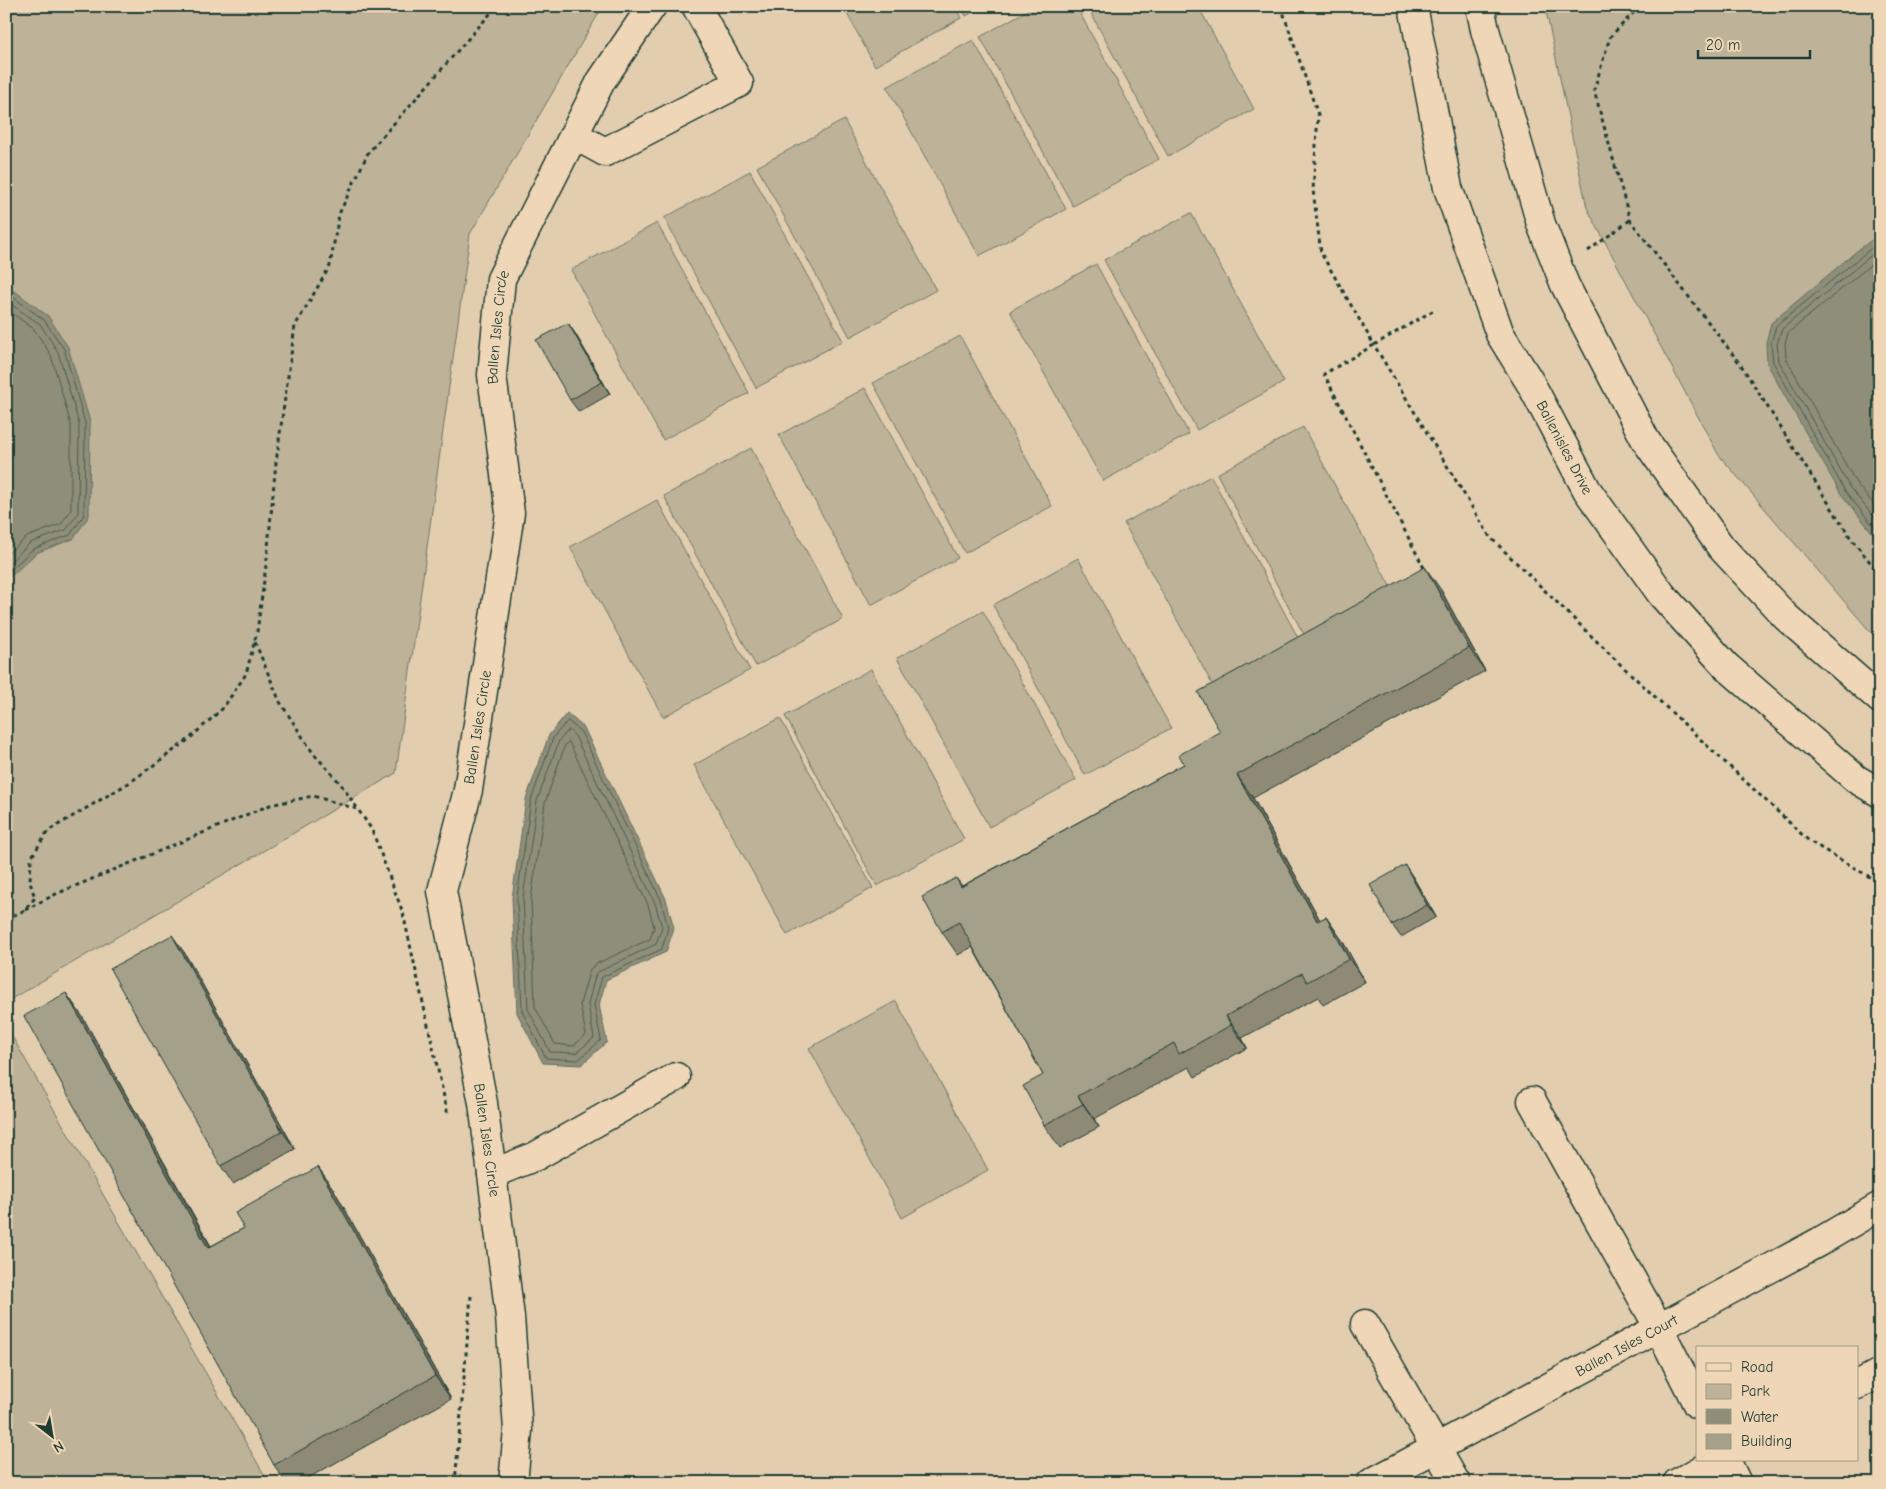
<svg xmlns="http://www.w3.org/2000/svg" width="1886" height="1489" font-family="'Comic Neue',sans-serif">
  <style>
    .green { fill: #beb299; stroke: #6e7866 }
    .water { fill: #8e8e79; stroke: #626e5d }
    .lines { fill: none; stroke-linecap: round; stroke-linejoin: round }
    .shore { stroke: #4b5d50; stroke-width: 1 }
    .minor-casing { stroke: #1f3d34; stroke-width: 31 }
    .path { stroke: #1f3d34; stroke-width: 3; stroke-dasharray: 4 4; stroke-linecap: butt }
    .minor { stroke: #efd6b7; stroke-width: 28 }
    .wall { fill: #8e8a76; stroke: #1f3d34 }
    .shaded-wall { fill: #747060; stroke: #1f3d34 }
    .building { fill: #a5a089; stroke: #1f3d34 }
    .labels { text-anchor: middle; stroke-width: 4; stroke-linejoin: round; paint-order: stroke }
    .street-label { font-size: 15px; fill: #1f3d34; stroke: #efd6b7 }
  </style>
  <rect width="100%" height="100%" fill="#e2cdaf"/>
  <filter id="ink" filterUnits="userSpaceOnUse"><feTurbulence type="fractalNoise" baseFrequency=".02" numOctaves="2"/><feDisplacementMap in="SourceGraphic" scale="10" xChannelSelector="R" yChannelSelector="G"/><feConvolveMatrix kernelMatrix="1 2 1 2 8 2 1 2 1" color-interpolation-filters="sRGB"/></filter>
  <g filter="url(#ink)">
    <g class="green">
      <polygon points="6,6 603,6 470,234 396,773 6,1002"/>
      <polygon points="843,6 955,6 961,18 875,66"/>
      <polygon points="961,6 984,6 966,16"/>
      <polygon points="1035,6 1076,6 1159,159 1073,206 980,37"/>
      <polygon points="1087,6 1198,6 1254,109 1168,156"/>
      <polygon points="1545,6 1880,6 1880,643 1718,454 1587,208"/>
      <polygon points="973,40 1066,209 979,256 887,87"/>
      <polygon points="844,120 936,290 850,337 757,167"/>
      <polygon points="750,171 843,341 756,388 664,218"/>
      <polygon points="1191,213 1284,382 1197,430 1104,260"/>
      <polygon points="657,223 749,393 663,440 571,270"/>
      <polygon points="1096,264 1189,434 1103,481 1010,311"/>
      <polygon points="960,336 1052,506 965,553 873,383"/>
      <polygon points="865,388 958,558 871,605 779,435"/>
      <polygon points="1303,427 1396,597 1309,644 1217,474"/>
      <polygon points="751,448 843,619 756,666 664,496"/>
      <polygon points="1211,476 1303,647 1217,693 1124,523"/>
      <polygon points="657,500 750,670 663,717 570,547"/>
      <polygon points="1078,558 1171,728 1085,775 993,605"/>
      <polygon points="983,611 1076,780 989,827 897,658"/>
      <polygon points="871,669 964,839 877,886 785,716"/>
      <polygon points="780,718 873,888 787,935 694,765"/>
      <polygon points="896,1001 988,1170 902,1218 809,1048"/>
      <polygon points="6,1026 269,1483 6,1483"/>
      <polygon points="355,1473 361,1483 339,1483"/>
    </g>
    <g class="water">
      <polygon points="1880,234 1880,542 1841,494 1783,393 1767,363 1766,343 1771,323 1858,250"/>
      <polygon points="6,289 16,292 48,316 68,347 90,422 89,516 73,539 36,553 6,581"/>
      <polygon points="567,713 584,728 666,899 674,928 666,952 606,980 599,1005 607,1042 581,1065 543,1063 517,1013 512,898 526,799 549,735"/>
    </g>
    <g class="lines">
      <g class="shore">
        <polyline points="1880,241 1776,326 1771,343 1773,362 1845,491 1880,534"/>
        <polyline points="1880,248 1782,329 1777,344 1779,361 1850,488 1880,524"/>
        <polyline points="1880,257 1788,333 1785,344 1786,358 1856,483 1880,512"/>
        <polyline points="6,294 13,297 44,320 64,349 85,423 84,515 70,535 33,549 6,574"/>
        <polyline points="6,301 40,324 58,352 79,424 78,513 66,530 30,543 6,566"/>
        <polyline points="6,309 34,329 51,355 71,425 71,510 61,524 27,537 6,555"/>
        <polygon points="568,721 581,732 661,900 668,928 662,949 602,977 594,1005 601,1040 578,1060 546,1058 522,1011 517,898 531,800 553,738"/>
        <polygon points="569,730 575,736 655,903 662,927 656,944 596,973 588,1004 594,1038 576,1053 550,1052 528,1009 523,898 537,801 559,741"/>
        <polygon points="569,742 648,905 654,927 650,939 598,963 590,969 580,1004 586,1035 573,1046 555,1044 535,1007 531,899 545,803 565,745"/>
      </g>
      <defs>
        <g id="minor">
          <path id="s1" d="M1413,6L1448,188L1500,334L1531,384L1587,490L1662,595L1726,666L1856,779L1880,793"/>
          <polyline points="1480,6 1485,30 1541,224 1565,285 1646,441 1721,547 1786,617 1880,699"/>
          <polyline points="574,135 605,152 739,83 696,6"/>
          <polyline points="1532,1101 1659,1328 1697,1404"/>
          <polyline points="492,1174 536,1156 676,1077"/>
          <polyline points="1365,1324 1456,1483"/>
          <polyline points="1857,1385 1880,1373"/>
          <polyline points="1726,1460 1737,1483"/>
          <path id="s2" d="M513,1483L518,1430L510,1317L483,1103L442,891L468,790L510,513L492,375L501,279L601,81L652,6"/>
          <path id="s3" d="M1371,1483L1819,1242L1880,1206"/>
          <polyline points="1677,1483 1719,1460"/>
        </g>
      </defs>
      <use href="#minor" class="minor-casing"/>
      <g class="path">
        <polyline points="1281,6 1318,115 1313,190 1321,253 1374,345 1436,309"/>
        <polyline points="1640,6 1610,37 1594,90 1630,220 1741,365 1852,540 1880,574"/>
        <polyline points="1588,251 1630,220"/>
        <polyline points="1424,568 1324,374 1374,345 1490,537 1620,664 1809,841 1880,883"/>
        <polyline points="255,642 280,702 313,753 340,783 372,830 403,913 448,1115"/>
        <polyline points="25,910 56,894 270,805 313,796 357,809"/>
        <polyline points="6,919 23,911 35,898 30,882 31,858 48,831 132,781 188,740 223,708 246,674 257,632 267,558 276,462 295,326 330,266 339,214 368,153 497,6"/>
        <polyline points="455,1483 471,1296"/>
      </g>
      <use href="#minor" class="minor"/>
    </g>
    <g class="wall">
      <polygon points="568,323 576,335 610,394 579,412 570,400"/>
      <polygon points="1441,590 1485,671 1253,798 1320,920 1326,917 1342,940 1365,982 1323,1005 1318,997 1242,1038 1247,1048 1195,1077 1189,1067 1094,1119 1099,1127 1060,1148 1044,1125 1043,1075 972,947 958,955 942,932 956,878 962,886 1184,764 1220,732"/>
      <polygon points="1413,877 1436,917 1401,937 1392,925"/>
      <polygon points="184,952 295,1149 233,1184 221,1166"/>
      <polygon points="66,993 82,1016 211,1246 244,1228 318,1167 334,1190 451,1399 299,1483 286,1483 274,1465"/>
    </g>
    <g class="shaded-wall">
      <polygon points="568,323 576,335 610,394 602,382"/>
      <polygon points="1425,567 1441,590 1485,671 1469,648"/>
      <polygon points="1237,775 1253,798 1333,944 1317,921"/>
      <polygon points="1405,865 1413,877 1436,917 1427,905"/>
      <polygon points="1326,917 1342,940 1365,982 1349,959"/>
      <polygon points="172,935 184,952 295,1149 282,1131"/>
      <polygon points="66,993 82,1016 224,1271 208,1248"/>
      <polygon points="1226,1016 1242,1038 1247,1048 1231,1025"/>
      <polygon points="1078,1096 1094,1119 1099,1127 1083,1104"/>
      <polygon points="318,1167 334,1190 451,1399 435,1376"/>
    </g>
    <g class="building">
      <polygon points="568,323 602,382 570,400 536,340"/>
      <polygon points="1425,567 1469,648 1237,775 1317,921 1326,917 1349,959 1307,982 1302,973 1226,1016 1231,1025 1179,1054 1174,1043 1078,1096 1083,1104 1044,1125 1023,1086 1043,1075 959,922 942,932 922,897 956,878 961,887 1184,764 1179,755 1220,732 1198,692"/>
      <polygon points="1405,865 1427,905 1392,925 1370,885"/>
      <polygon points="172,935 282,1131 221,1166 110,969"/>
      <polygon points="66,993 208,1248 244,1228 235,1213 318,1167 435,1376 274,1465 24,1016"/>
    </g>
  </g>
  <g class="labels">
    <g class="street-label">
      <text dy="5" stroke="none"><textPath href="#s2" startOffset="1170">Ballen Isles Circle</textPath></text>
      <text dy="5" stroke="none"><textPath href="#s1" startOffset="471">Ballenisles Drive</textPath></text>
      <text dy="5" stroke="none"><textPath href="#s2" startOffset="766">Ballen Isles Circle</textPath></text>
      <text transform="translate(487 1140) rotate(82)" y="5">Ballen Isles Circle</text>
      <text dy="5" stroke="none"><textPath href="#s3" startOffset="290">Ballen Isles Court</textPath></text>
    </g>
  </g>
  <rect width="1886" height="1489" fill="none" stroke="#efd6b7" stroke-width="25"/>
  <rect x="12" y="12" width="1861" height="1464" fill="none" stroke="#1f3d34" stroke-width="2" filter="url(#ink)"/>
  <rect x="1696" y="1346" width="162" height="115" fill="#efd6b7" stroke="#9c9983"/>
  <rect x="1706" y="1363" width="25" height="8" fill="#efd6b7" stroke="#9c9983"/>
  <text x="1741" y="1372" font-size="15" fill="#1f3d34">Road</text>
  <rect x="1706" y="1384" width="25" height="15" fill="#beb299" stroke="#9c9983"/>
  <text x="1741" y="1396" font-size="15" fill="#1f3d34">Park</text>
  <rect x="1706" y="1409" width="25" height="15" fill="#8e8e79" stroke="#9c9983"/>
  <text x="1741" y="1422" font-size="15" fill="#1f3d34">Water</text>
  <rect x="1706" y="1434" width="25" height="15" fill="#a5a089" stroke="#9c9983"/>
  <text x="1741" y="1446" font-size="15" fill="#1f3d34">Building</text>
  <g transform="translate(52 1436) rotate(149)" stroke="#efd6b7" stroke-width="4" paint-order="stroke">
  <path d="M0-4L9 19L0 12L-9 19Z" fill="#1f3d34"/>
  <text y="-8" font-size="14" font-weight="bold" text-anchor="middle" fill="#1f3d34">N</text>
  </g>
  <path d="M1698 50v8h112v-8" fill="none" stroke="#1f3d34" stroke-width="2.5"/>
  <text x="1706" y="50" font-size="15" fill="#1f3d34" stroke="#efd6b7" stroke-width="4" paint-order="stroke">20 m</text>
</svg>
